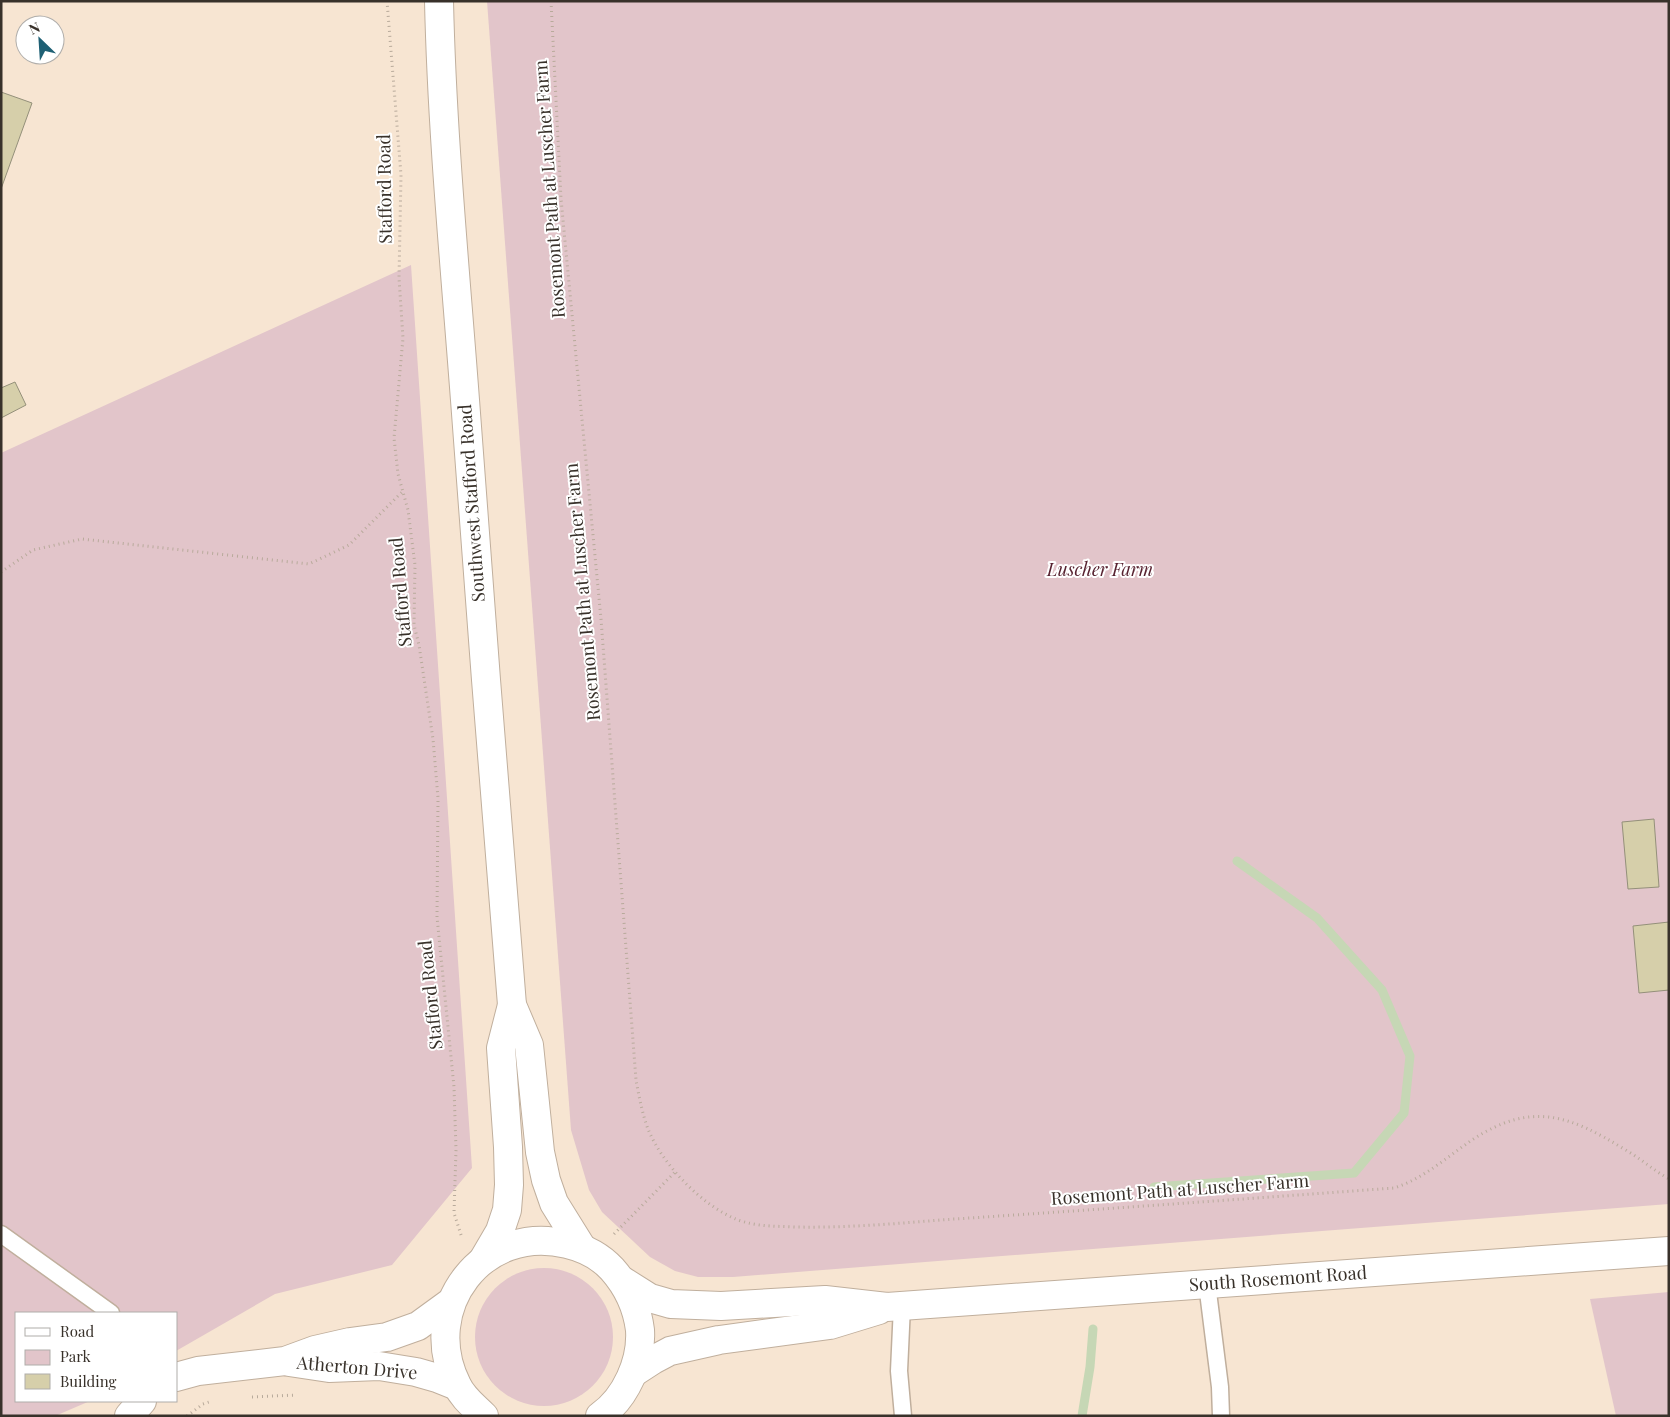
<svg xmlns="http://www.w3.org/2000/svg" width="1670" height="1417" font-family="'Playfair Display',serif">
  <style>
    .green { fill: #e2c5ca }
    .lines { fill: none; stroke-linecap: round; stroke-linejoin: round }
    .stream { stroke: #c6d7b5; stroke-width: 9 }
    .building { fill: #d6cfaa; stroke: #94907a }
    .service-casing { stroke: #c0af9d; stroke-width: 19 }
    .minor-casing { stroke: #c0af9d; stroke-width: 30 }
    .secondary-casing { stroke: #c0af9d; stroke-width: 30 }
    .primary-casing { stroke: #c0af9d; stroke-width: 30 }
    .path { stroke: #b8aa9b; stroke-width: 3; stroke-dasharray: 1 4; stroke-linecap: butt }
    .service { stroke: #fff; stroke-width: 16 }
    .minor { stroke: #fff; stroke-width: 28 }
    .secondary { stroke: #fff; stroke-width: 28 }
    .primary { stroke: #fff; stroke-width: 28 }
    .labels { text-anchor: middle; stroke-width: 4; stroke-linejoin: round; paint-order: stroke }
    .street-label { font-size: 18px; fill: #38312a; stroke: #fff }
    .park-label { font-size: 18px; font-style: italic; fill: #572230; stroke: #fff }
  </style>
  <rect width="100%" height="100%" fill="#f7e5d2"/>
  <g class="green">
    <polygon points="487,1 1669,1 1669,1204 733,1277 698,1277 675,1271 650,1257 602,1212 589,1190 571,1130"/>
    <polygon points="411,265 472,1168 392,1265 275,1294 176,1351 176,1313 16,1313 16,1401 90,1401 55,1416 1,1416 1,453"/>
    <circle cx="544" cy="1337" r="69"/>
    <polygon points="1669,1292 1669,1416 1616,1416 1590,1299"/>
  </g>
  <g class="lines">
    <g class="stream">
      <polyline points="1154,1187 1354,1173 1404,1113 1410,1056 1382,990 1317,918 1237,861"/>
      <polyline points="1082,1416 1090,1367 1093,1329"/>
    </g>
  </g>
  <g class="building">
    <polygon points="1,92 32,103 1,189"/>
    <polygon points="15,382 26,405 1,418 1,388"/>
    <polygon points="1654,819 1659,887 1628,889 1622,822"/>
    <polygon points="1669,922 1669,990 1639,993 1633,926"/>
  </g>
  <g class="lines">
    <defs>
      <g id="service">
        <polyline points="1,1234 111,1313"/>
        <polyline points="1207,1284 1220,1387 1221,1416"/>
        <polyline points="902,1306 899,1371 903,1416"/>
      </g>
      <g id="minor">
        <polyline points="289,1362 329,1368 379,1366 416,1372 437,1378 457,1386"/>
        <polyline points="176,1377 198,1371 285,1361 315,1350 350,1342 387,1337 418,1326 451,1302"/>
        <polyline points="129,1416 142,1401"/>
      </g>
      <g id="secondary">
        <polyline points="623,1281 650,1298 671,1304 721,1306 825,1300 887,1307 1669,1251"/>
        <polyline points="633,1373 653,1360 670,1351 719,1340 830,1325 879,1310"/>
      </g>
      <g id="primary">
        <path d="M439,1C442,134 455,267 465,400C480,602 495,803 512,1005L529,1045L540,1152L546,1180L554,1203L582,1248"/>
        <polyline points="483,1260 500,1231 507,1210 509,1185 508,1147 501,1048 512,1005"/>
        <path d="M484,1416C474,1406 463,1398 457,1385C418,1308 483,1223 567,1244C584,1248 600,1256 612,1269C628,1287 637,1306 640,1330C642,1361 626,1398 600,1416"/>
      </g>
    </defs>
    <use href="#service" class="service-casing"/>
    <use href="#minor" class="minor-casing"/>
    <use href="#secondary" class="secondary-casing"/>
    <use href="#primary" class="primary-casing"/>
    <g class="path">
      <polyline points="387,1 401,175 399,278 403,338 394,438 398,474 408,510 415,565 414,625 419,645 433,739 438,798 437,917 454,1087 456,1150 454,1213 462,1238"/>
      <path d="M551,1L561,199L601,619L636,1080C639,1096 642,1113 648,1129C662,1164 702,1206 738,1220C758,1227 776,1226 796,1227C844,1228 892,1224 940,1220C1091,1210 1243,1199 1394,1188C1423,1179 1447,1157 1472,1140C1531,1101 1569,1115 1624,1149C1640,1158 1653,1170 1669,1179"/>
      <polyline points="1,572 33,550 82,539 309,564 349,545 402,492"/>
      <polyline points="614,1234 675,1172"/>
      <polyline points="252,1397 296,1395"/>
      <polyline points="187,1416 203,1404 209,1402"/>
    </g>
    <use href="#service" class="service"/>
    <use href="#minor" class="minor"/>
    <use href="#secondary" class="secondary"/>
    <use href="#primary" class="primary"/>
  </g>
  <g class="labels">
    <g class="street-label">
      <text transform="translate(385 189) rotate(-91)" y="6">Stafford Road</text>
      <text transform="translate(550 189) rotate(-94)" y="6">Rosemont Path at Luscher Farm</text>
      <text transform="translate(472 503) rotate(-94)" y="6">Southwest Stafford Road</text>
      <text transform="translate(401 592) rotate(-95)" y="6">Stafford Road</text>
      <text transform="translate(583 592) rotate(-95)" y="6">Rosemont Path at Luscher Farm</text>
      <text transform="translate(431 995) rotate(-96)" y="6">Stafford Road</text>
      <text transform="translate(1180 1190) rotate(-4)" y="6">Rosemont Path at Luscher Farm</text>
      <text transform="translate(1278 1279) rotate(-4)" y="6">South Rosemont Road</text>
      <text transform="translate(357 1368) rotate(5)" y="6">Atherton Drive</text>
    </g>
    <g class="park-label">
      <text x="1100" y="576">Luscher Farm</text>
    </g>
  </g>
  <rect width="1670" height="1417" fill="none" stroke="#38312a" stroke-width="5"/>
  <rect x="15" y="1312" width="162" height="90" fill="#ffffff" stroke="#afadaa"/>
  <rect x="25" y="1328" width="25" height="8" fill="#ffffff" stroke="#afadaa"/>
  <text x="60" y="1337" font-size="15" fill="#38312a">Road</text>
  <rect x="25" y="1350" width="25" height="15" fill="#e2c5ca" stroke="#afadaa"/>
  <text x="60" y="1362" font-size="15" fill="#38312a">Park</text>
  <rect x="25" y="1374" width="25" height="15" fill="#d6cfaa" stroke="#afadaa"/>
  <text x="60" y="1387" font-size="15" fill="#38312a">Building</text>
  <g transform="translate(40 40) rotate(335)"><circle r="24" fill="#ffffff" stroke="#afadaa"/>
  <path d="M0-4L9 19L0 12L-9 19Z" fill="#1e6074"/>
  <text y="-8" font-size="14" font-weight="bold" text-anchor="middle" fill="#38312a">N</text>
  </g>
</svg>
